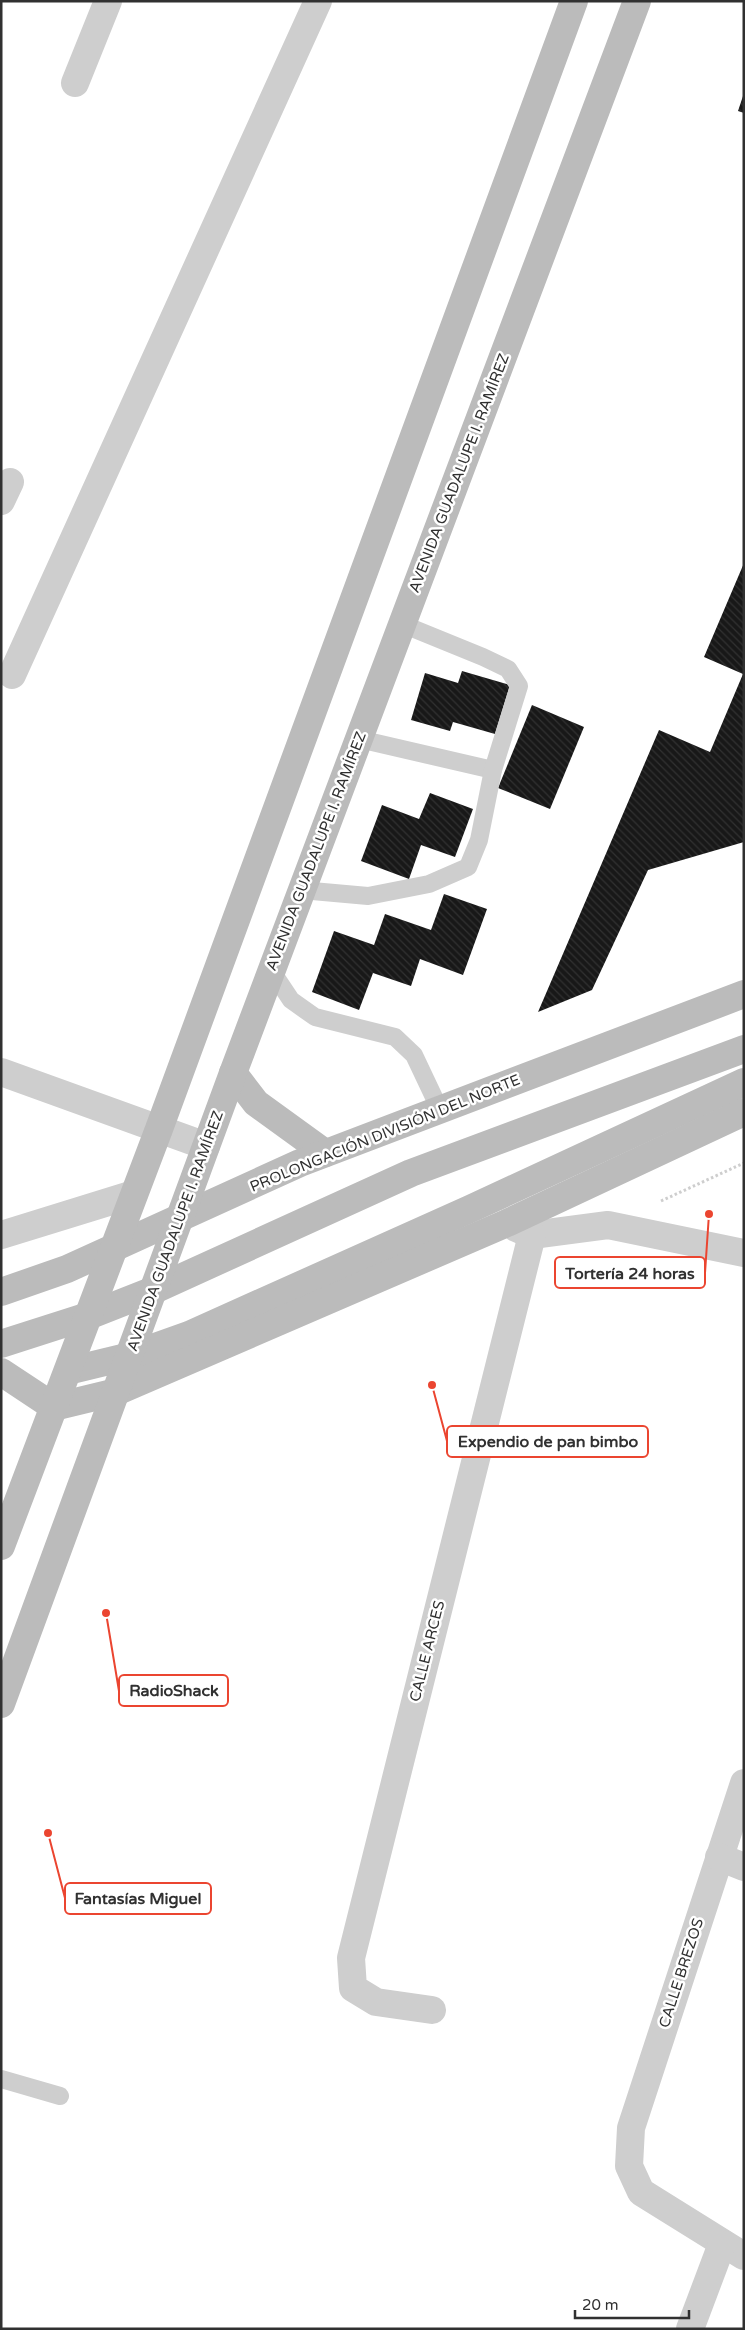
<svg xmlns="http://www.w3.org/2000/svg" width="745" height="2330" font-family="'Varela Round',sans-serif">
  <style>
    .building { fill: url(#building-back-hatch) }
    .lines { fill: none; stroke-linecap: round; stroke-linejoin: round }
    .path { stroke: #cecece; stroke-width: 3; stroke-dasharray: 2.5 2.5; stroke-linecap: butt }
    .lane { stroke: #cecece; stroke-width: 18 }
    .street { stroke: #cecece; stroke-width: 28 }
    .secondary { stroke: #bbb; stroke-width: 28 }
    .labels { text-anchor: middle; stroke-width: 5; stroke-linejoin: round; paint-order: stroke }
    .street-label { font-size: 15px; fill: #313131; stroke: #fff }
    .leader { fill: none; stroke: #eb4530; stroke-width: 2 }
    .callout-dot { fill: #eb4530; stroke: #fff; stroke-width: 2 }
    .callout { fill: #fff; stroke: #eb4530; stroke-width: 2 }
    .callout-label { font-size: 16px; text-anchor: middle; font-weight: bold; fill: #313131 }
  </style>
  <defs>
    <pattern id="building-back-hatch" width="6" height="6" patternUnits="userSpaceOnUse" patternTransform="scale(1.25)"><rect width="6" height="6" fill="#181818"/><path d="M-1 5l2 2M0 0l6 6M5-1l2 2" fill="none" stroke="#313131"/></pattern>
  </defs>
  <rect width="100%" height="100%" fill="#fff"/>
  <g class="building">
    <polygon points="743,96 744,96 744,113 738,111"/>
    <polygon points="744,563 744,842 648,870 592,990 538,1012 659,730 710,752 743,674 704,657"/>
    <polygon points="462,671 510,685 495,734 453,722 450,731 411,720 425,673 458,683"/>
    <polygon points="532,705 584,727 550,809 498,788"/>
    <polygon points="430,793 473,809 455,857 421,845 409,879 361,861 382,805 419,819"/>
    <polygon points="444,894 487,909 463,975 420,959 411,986 373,973 359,1010 312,992 334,931 374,945 385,914 431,930"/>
  </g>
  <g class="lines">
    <polyline class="path" points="661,1201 744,1163"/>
    <g class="lane">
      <polyline points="359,739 493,770"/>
      <polyline points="301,890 368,896 429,884 468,867 479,840 493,770 519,686 508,669 483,657 402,624"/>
      <polyline points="271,970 291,1000 315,1017 395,1037 414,1055 440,1110"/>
      <polyline points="1,2079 60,2096"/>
    </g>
    <g class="street">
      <polyline points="75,83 108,1"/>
      <polyline points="1,501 10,482"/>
      <polyline points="12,675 318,1"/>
      <polyline points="1,1072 206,1146"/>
      <polyline points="516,1228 532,1235 608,1225 744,1253"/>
      <polyline points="1,1235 134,1194"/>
      <polyline points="744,1783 631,2128 629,2166 641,2192 744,2256"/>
      <polyline points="719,1857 744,1867"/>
      <polyline points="432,2010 376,2002 353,1988 351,1958 532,1235"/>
      <polyline points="690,2329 722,2244"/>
    </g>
    <g class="secondary">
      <polyline points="233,1073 256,1103 325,1153"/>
      <polyline points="1,1292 67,1269 300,1163 744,994"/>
      <polyline points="1,1344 88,1316 154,1290 411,1173 744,1049"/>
      <polyline points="68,1371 130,1356 189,1335 470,1209 744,1082"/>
      <polyline points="1,1372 54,1407 116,1392 507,1223 744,1112"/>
      <polyline points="1,1546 159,1129 574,1"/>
      <polyline points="1,1704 233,1073 637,1"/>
    </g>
  </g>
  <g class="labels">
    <g class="street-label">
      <text transform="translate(459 473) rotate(-69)" y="5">AVENIDA GUADALUPE I. RAMÍREZ</text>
      <text transform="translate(316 851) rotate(-69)" y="5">AVENIDA GUADALUPE I. RAMÍREZ</text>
      <text transform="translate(385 1133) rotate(-22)" y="5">PROLONGACIÓN DIVISIÓN DEL NORTE</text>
      <text transform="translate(175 1231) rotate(-70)" y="5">AVENIDA GUADALUPE I. RAMÍREZ</text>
      <text transform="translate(427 1651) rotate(-76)" y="5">CALLE ARCES</text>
      <text transform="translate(681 1973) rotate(-72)" y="5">CALLE BREZOS</text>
    </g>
  </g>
  <path class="leader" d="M709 1214L705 1273M432 1385L447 1441M106 1613L119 1691M48 1833L65 1898"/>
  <g class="callout-dot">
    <circle cx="709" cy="1214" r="5"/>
    <circle cx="432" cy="1385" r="5"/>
    <circle cx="106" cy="1613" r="5"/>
    <circle cx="48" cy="1833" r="5"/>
  </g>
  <g class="callout">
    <rect x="555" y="1257" width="150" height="31" rx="5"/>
    <rect x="447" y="1426" width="201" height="31" rx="5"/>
    <rect x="119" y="1675" width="109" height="31" rx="5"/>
    <rect x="65" y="1883" width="146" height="31" rx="5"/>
  </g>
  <g class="callout-label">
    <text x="630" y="1279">Tortería 24 horas</text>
    <text x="548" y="1447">Expendio de pan bimbo</text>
    <text x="174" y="1696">RadioShack</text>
    <text x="138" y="1904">Fantasías Miguel</text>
  </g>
  <rect width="745" height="2330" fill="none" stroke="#313131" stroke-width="5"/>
  <path d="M575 2310v8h114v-8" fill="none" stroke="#313131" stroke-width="2.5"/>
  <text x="582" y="2310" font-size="15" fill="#313131" stroke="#ffffff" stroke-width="4" paint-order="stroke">20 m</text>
</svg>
